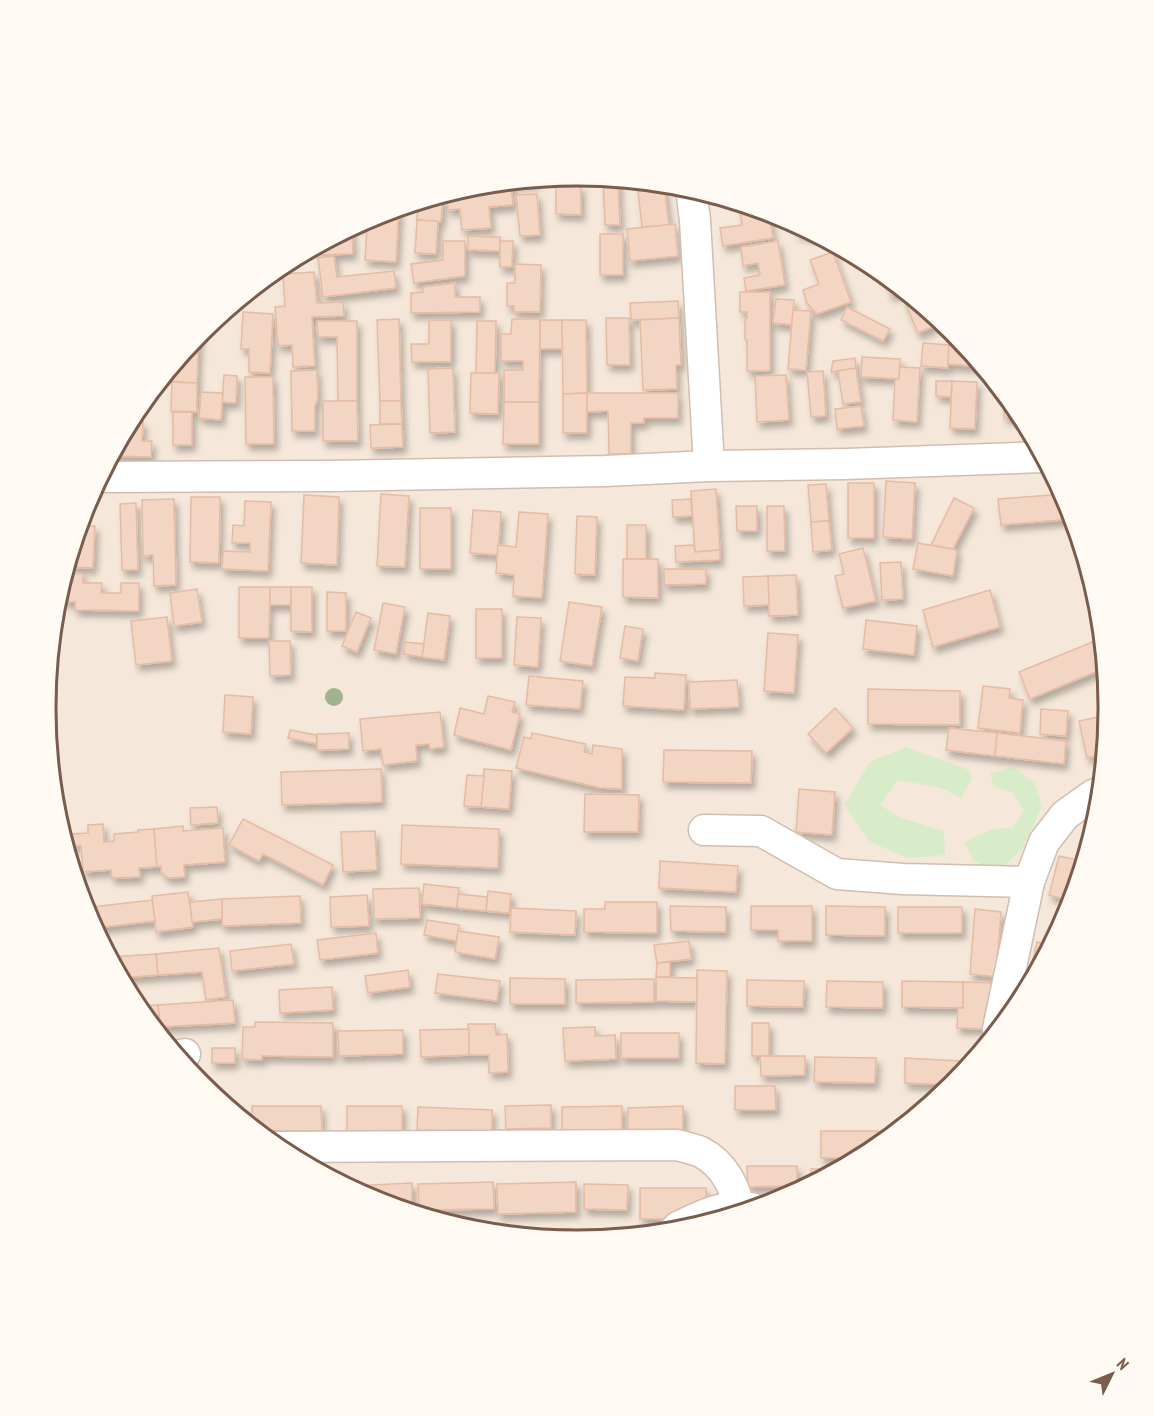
<svg xmlns="http://www.w3.org/2000/svg" width="1154" height="1416" font-family="'PT Sans Narrow',sans-serif">
  <style>
    .residential { fill: #f5e8da }
    .green { fill: #d8ecc9 }
    .building { fill: #f3d5c3; stroke: #e6bba3; stroke-width: 1.5; filter: url(#shadow) }
    .lines { fill: none; stroke-linecap: round; stroke-linejoin: round }
    .minor-casing { stroke: #d1beb0; stroke-width: 33 }
    .minor { stroke: #fff; stroke-width: 30 }
    .tree { fill: #a0b28e }
    .rim { fill: none; stroke: #7a5c4d; stroke-width: 3 }
  </style>
  <defs>
    <filter id="shadow"><feDropShadow dx="3.5" dy="6" stdDeviation="3" flood-color="#0004"/></filter>
  </defs>
  <rect width="100%" height="100%" fill="#fdf6ec"/>
  <circle class="residential" cx="577" cy="708" r="530"/>
  <g class="green">
    <polygon points="906,747 969,770 972,779 961,798 941,788 898,780 880,805 901,818 944,831 945,855 908,858 870,842 844,805 870,762"/>
    <polygon points="1013,767 1035,783 1042,807 1023,848 997,873 973,860 964,842 993,829 1012,828 1024,810 1012,792 994,787 990,773"/>
  </g>
  <g class="building">
    <polygon points="536,180 537,183 511,185 513,205 489,207 491,228 462,230 460,209 448,210 447,194 474,186"/>
    <polygon points="603,180 618,180 620,225 605,225"/>
    <polygon points="637,182 664,185 669,225 642,227"/>
    <polygon points="556,186 581,186 581,215 556,214"/>
    <polygon points="537,194 540,235 520,236 516,195"/>
    <polygon points="443,196 441,222 417,220 418,203"/>
    <polygon points="739,205 769,213 773,238 723,246 720,228 742,225"/>
    <polygon points="399,209 396,262 365,260 367,226 357,225 374,216"/>
    <polygon points="417,220 438,221 436,254 415,253"/>
    <polygon points="675,224 678,256 630,261 627,229"/>
    <polygon points="797,226 815,235 815,237 796,233"/>
    <polygon points="352,228 353,254 316,255 317,246"/>
    <rect x="600" y="234" width="23" height="41"/>
    <polygon points="468,236 500,237 500,251 468,250"/>
    <polygon points="443,241 465,241 465,276 414,283 411,264 443,260"/>
    <polygon points="500,241 513,241 512,267 500,267"/>
    <polygon points="778,241 785,285 746,291 744,278 760,275 758,263 743,266 741,247"/>
    <polygon points="833,252 851,302 817,314 807,303 803,290 819,284 810,260"/>
    <polygon points="334,256 337,277 394,271 396,288 323,297 318,258"/>
    <polygon points="515,264 541,265 540,312 514,312 514,306 507,306 507,283 515,283"/>
    <polygon points="314,272 317,303 343,302 344,316 312,317 315,366 293,367 292,345 278,346 275,307 285,306 283,274"/>
    <polygon points="882,273 903,291 891,296"/>
    <polygon points="455,283 455,297 480,297 480,312 411,313 411,293 423,292 423,287"/>
    <polygon points="740,292 770,292 770,371 747,371 747,340 745,339 745,319 747,318 747,312 740,312"/>
    <polygon points="909,295 929,312 935,326 918,333 903,298"/>
    <polygon points="776,299 794,300 792,325 773,323"/>
    <polygon points="678,301 679,318 631,320 630,303"/>
    <polygon points="847,307 890,329 883,341 841,320"/>
    <polygon points="793,310 811,311 806,370 788,369"/>
    <polygon points="243,312 273,314 270,373 249,372 249,349 241,349"/>
    <polygon points="606,318 629,318 630,365 607,365"/>
    <polygon points="679,318 681,365 676,365 677,389 643,390 640,320"/>
    <polygon points="399,319 401,401 380,401 377,320"/>
    <polygon points="512,319 540,319 539,402 504,402 504,370 523,370 523,361 501,361 501,334 511,334"/>
    <polygon points="429,320 451,320 451,362 412,362 411,344 429,344"/>
    <polygon points="540,320 562,320 563,349 540,349"/>
    <polygon points="562,320 586,320 587,393 563,394"/>
    <polygon points="317,321 357,321 357,401 338,401 337,337 318,337"/>
    <polygon points="477,321 496,321 495,373 476,373"/>
    <polygon points="199,335 197,383 172,382 172,367"/>
    <polygon points="923,343 949,345 948,368 921,366"/>
    <polygon points="949,345 965,346 982,367 948,364"/>
    <polygon points="862,357 900,359 899,379 861,377"/>
    <polygon points="855,358 856,368 831,372 833,361"/>
    <polygon points="900,367 920,368 917,422 893,420 895,379 899,379"/>
    <polygon points="453,368 455,432 430,433 428,369"/>
    <polygon points="856,368 861,402 843,404 838,371"/>
    <polygon points="317,370 318,399 315,406 315,431 292,431 291,371"/>
    <polygon points="823,371 826,416 811,417 807,372"/>
    <polygon points="471,373 499,373 498,414 470,413"/>
    <polygon points="224,375 237,376 236,403 222,402"/>
    <polygon points="786,375 789,420 757,422 755,376"/>
    <polygon points="245,377 273,377 274,444 246,444"/>
    <polygon points="936,381 952,381 951,397 936,396"/>
    <polygon points="952,381 977,382 975,429 950,428"/>
    <polygon points="172,382 197,383 197,412 171,411"/>
    <polygon points="201,392 223,393 221,420 199,418"/>
    <polygon points="587,393 678,393 678,418 644,418 644,423 631,423 631,454 609,454 608,411 587,412"/>
    <polygon points="587,393 587,433 563,433 563,394"/>
    <polygon points="1004,393 1020,413 1022,418 1004,418"/>
    <polygon points="323,401 357,401 358,441 323,441"/>
    <polygon points="380,401 401,401 402,424 380,424"/>
    <polygon points="504,402 539,402 539,444 503,444"/>
    <polygon points="861,406 864,426 837,429 835,409"/>
    <rect x="173" y="412" width="19" height="33"/>
    <polygon points="130,421 143,422 142,441 152,441 151,457 111,456"/>
    <polygon points="402,424 403,447 371,448 370,425"/>
    <polygon points="886,481 915,483 912,539 883,537"/>
    <rect x="848" y="483" width="26" height="55"/>
    <polygon points="826,484 829,521 811,522 808,485"/>
    <polygon points="716,489 720,550 695,552 691,491"/>
    <polygon points="381,494 409,496 405,567 377,566"/>
    <polygon points="1063,494 1073,519 1001,525 998,499"/>
    <polygon points="304,495 339,497 337,565 301,563"/>
    <polygon points="191,497 220,497 219,563 190,562"/>
    <polygon points="954,498 974,508 953,549 931,545"/>
    <polygon points="174,499 176,585 154,586 153,555 143,556 142,500"/>
    <polygon points="691,499 692,516 673,517 672,500"/>
    <polygon points="245,501 271,502 268,571 222,569 223,551 250,552 250,543 232,543 233,525 244,526"/>
    <polygon points="136,503 138,570 122,570 120,504"/>
    <polygon points="736,506 757,506 757,531 737,531"/>
    <polygon points="767,506 784,506 785,551 767,551"/>
    <rect x="420" y="508" width="31" height="61"/>
    <polygon points="473,510 501,512 498,555 470,553"/>
    <polygon points="519,512 548,514 542,598 513,596 514,575 496,573 498,545 516,547"/>
    <polygon points="577,516 597,517 595,575 575,574"/>
    <polygon points="829,521 832,550 813,552 811,522"/>
    <rect x="627" y="525" width="19" height="34"/>
    <polygon points="79,526 95,526 93,568 67,567"/>
    <polygon points="918,543 957,550 953,576 913,569"/>
    <polygon points="694,545 695,552 720,550 720,560 676,562 675,546"/>
    <polygon points="863,548 876,601 843,608 835,576 844,574 839,554"/>
    <polygon points="623,559 658,559 658,598 623,597"/>
    <polygon points="901,562 903,599 882,600 880,563"/>
    <polygon points="664,569 706,569 706,584 664,585"/>
    <polygon points="65,573 83,574 83,583 102,583 101,593 121,593 121,583 139,583 139,611 75,610 75,602 64,602"/>
    <polygon points="796,575 798,615 769,616 768,576"/>
    <polygon points="768,576 769,605 744,606 743,577"/>
    <polygon points="239,587 270,587 269,638 239,638"/>
    <rect x="270" y="587" width="21" height="18"/>
    <polygon points="291,587 312,587 312,632 291,631"/>
    <polygon points="197,589 202,622 174,626 170,593"/>
    <polygon points="990,590 1000,627 933,647 923,610"/>
    <polygon points="327,592 346,593 346,631 327,631"/>
    <polygon points="569,602 602,607 592,666 560,661"/>
    <polygon points="383,603 405,607 396,654 374,650"/>
    <rect x="476" y="609" width="26" height="49"/>
    <polygon points="356,612 371,618 357,652 342,646"/>
    <polygon points="428,613 450,616 444,660 422,657"/>
    <polygon points="167,617 172,661 136,665 131,621"/>
    <polygon points="517,617 541,618 538,667 514,665"/>
    <polygon points="866,620 917,626 914,655 863,649"/>
    <polygon points="625,626 643,629 638,661 620,658"/>
    <polygon points="768,633 798,635 794,693 764,691"/>
    <polygon points="1102,638 1105,668 1030,699 1019,672"/>
    <polygon points="269,641 290,641 291,675 270,676"/>
    <polygon points="405,642 424,644 422,657 404,654"/>
    <polygon points="655,673 686,675 684,710 623,706 625,677 655,678"/>
    <polygon points="529,676 583,681 580,709 526,705"/>
    <polygon points="737,680 739,707 690,709 689,682"/>
    <polygon points="983,686 1010,689 1009,698 1023,700 1020,733 978,728"/>
    <polygon points="868,689 960,691 960,725 868,724"/>
    <polygon points="225,695 253,697 251,734 223,732"/>
    <polygon points="488,696 515,702 512,712 520,714 511,750 454,735 460,708 484,714"/>
    <polygon points="835,708 853,728 826,753 808,734"/>
    <polygon points="1041,709 1068,711 1066,736 1040,734"/>
    <polygon points="440,712 444,747 430,749 429,744 416,745 417,761 383,765 381,749 363,751 360,719"/>
    <polygon points="1108,715 1104,754 1087,758 1079,721"/>
    <polygon points="949,728 997,733 995,756 946,750"/>
    <polygon points="290,730 316,735 317,744 288,738"/>
    <polygon points="349,733 349,749 317,750 317,734"/>
    <polygon points="532,733 586,744 584,752 592,754 593,745 622,749 622,789 600,788 516,768 524,737 531,739"/>
    <polygon points="997,733 1066,741 1064,764 995,756"/>
    <polygon points="664,750 752,751 751,783 663,782"/>
    <polygon points="381,769 382,802 282,805 281,772"/>
    <polygon points="484,769 512,771 509,809 481,807"/>
    <polygon points="467,775 484,776 481,807 464,806"/>
    <polygon points="799,789 835,792 832,835 796,832"/>
    <polygon points="585,794 639,795 638,832 584,832"/>
    <polygon points="217,807 218,823 191,825 190,808"/>
    <polygon points="243,819 333,865 323,885 263,854 259,861 229,845"/>
    <polygon points="103,824 104,842 114,841 114,834 138,832 138,830 154,829 157,867 139,868 140,877 112,878 111,870 83,872 81,846 73,846 72,834 88,833 88,825"/>
    <polygon points="402,825 499,829 498,868 401,864"/>
    <polygon points="183,826 183,831 223,828 225,862 184,865 185,877 168,878 161,872 161,866 157,867 154,829"/>
    <polygon points="375,831 377,870 343,872 341,832"/>
    <polygon points="1059,856 1077,860 1068,900 1049,895"/>
    <polygon points="660,861 738,866 736,892 659,888"/>
    <polygon points="424,884 459,888 457,908 422,904"/>
    <polygon points="419,888 420,918 374,919 373,889"/>
    <polygon points="488,891 511,894 509,913 486,911"/>
    <polygon points="188,892 193,927 156,932 152,896"/>
    <polygon points="458,894 487,897 486,911 457,908"/>
    <polygon points="367,895 369,926 331,927 330,897"/>
    <polygon points="300,896 301,923 222,926 222,899"/>
    <polygon points="222,899 222,919 192,922 190,902"/>
    <polygon points="152,900 155,921 96,928 93,907"/>
    <polygon points="605,902 657,902 657,933 584,932 584,909 605,909"/>
    <polygon points="670,906 726,907 726,932 671,931"/>
    <polygon points="751,906 812,906 812,941 778,941 778,930 751,930"/>
    <polygon points="826,906 885,907 885,936 826,935"/>
    <rect x="898" y="907" width="64" height="26"/>
    <polygon points="511,908 576,911 575,935 510,932"/>
    <polygon points="93,909 95,926 94,927 85,910"/>
    <polygon points="975,909 1001,912 996,977 970,974"/>
    <polygon points="427,920 459,925 457,941 424,935"/>
    <polygon points="458,931 499,937 495,959 455,952"/>
    <polygon points="376,933 378,953 320,960 317,940"/>
    <polygon points="689,941 691,959 657,963 654,945"/>
    <polygon points="1037,942 1050,946 1032,979 1029,978"/>
    <polygon points="291,944 294,964 232,971 230,951"/>
    <polygon points="219,948 226,997 206,1000 202,972 158,975 156,954"/>
    <polygon points="156,954 158,975 121,978 110,957"/>
    <polygon points="670,962 670,977 656,977 657,963"/>
    <polygon points="408,970 410,987 368,993 365,976"/>
    <polygon points="697,970 727,971 725,1064 696,1063"/>
    <polygon points="438,974 500,981 497,1001 435,993"/>
    <polygon points="656,977 697,978 697,1002 656,1001"/>
    <polygon points="510,978 565,979 565,1004 510,1004"/>
    <polygon points="654,979 654,1002 576,1003 576,980"/>
    <polygon points="747,980 804,981 803,1007 747,1006"/>
    <polygon points="827,981 883,982 883,1008 826,1007"/>
    <polygon points="902,981 963,982 963,1008 902,1007"/>
    <polygon points="963,982 997,983 990,1029 957,1028 958,1008 963,1008"/>
    <polygon points="332,987 333,1010 280,1013 279,990"/>
    <polygon points="233,1000 235,1023 160,1027 158,1005"/>
    <polygon points="158,1005 160,1027 155,1028 137,1006"/>
    <polygon points="255,1022 333,1023 333,1057 262,1056 262,1060 242,1059 243,1027 255,1027"/>
    <rect x="752" y="1023" width="17" height="33"/>
    <polygon points="468,1024 495,1024 496,1035 507,1034 508,1072 489,1073 489,1055 469,1055"/>
    <polygon points="595,1027 595,1036 615,1035 616,1059 565,1061 563,1028"/>
    <polygon points="469,1029 469,1055 421,1057 420,1030"/>
    <polygon points="403,1030 403,1054 339,1056 338,1031"/>
    <rect x="621" y="1033" width="58" height="25"/>
    <rect x="212" y="1048" width="23" height="15"/>
    <polygon points="760,1056 805,1056 805,1075 761,1076"/>
    <polygon points="815,1057 876,1058 875,1083 814,1082"/>
    <polygon points="905,1058 961,1061 960,1076 952,1085 905,1083"/>
    <polygon points="735,1086 775,1086 776,1110 735,1110"/>
    <polygon points="551,1105 551,1128 506,1129 505,1106"/>
    <polygon points="252,1106 321,1106 322,1131 271,1131 271,1138 267,1138 252,1126"/>
    <rect x="347" y="1106" width="55" height="26"/>
    <polygon points="622,1106 622,1130 562,1131 562,1107"/>
    <polygon points="683,1106 683,1132 628,1134 628,1108"/>
    <polygon points="418,1107 492,1110 492,1132 417,1130"/>
    <polygon points="821,1131 878,1131 878,1146 858,1158 821,1158"/>
    <polygon points="747,1166 797,1166 797,1186 748,1187"/>
    <polygon points="811,1169 838,1169 811,1183"/>
    <polygon points="493,1182 494,1209 419,1210 418,1184"/>
    <polygon points="576,1182 576,1212 498,1214 497,1184"/>
    <polygon points="412,1183 412,1206 397,1207 373,1199 348,1186"/>
    <polygon points="584,1184 628,1185 627,1210 584,1209"/>
    <polygon points="640,1188 706,1188 706,1211 679,1219 640,1219"/>
    <polygon points="571,1229 571,1239 516,1234 516,1230"/>
    <polygon points="620,1230 621,1236 575,1240 574,1234"/>
  </g>
  <g class="lines">
    <defs>
      <g id="minor">
        <polyline points="691,189 695,220 709,466"/>
        <polyline points="100,477 330,476 605,471 709,466 846,464 1043,457"/>
        <polyline points="704,830 761,831 837,874 903,879 1029,882"/>
        <polyline points="998,1029 1029,882 1044,842 1065,815 1093,795 1101,792"/>
        <polyline points="177,1056 185,1054"/>
        <path d="M277,1147L677,1145C685,1147 694,1149 701,1152C724,1164 736,1188 740,1212"/>
        <path d="M675,1230L678,1227C702,1215 724,1204 752,1208"/>
      </g>
    </defs>
    <use href="#minor" class="minor-casing"/>
    <use href="#minor" class="minor"/>
  </g>
  <circle class="tree" cx="334" cy="697" r="9"/>
  <path d="M0 0H1154V1416H0ZM577 186H577A521 521 0 0 1 1098 707V709A521 521 0 0 1 577 1230H577A521 521 0 0 1 56 709V707A521 521 0 0 1 577 186Z" fill="#fffaf3" fill-rule="evenodd"/>
  <path class="rim" d="M577 186H577A521 521 0 0 1 1098 707V709A521 521 0 0 1 577 1230H577A521 521 0 0 1 56 709V707A521 521 0 0 1 577 186Z"/>
  <g transform="translate(1112 1374) rotate(47)" stroke="#fffaf3" stroke-width="4.5" paint-order="stroke">
  <path d="M0-4.5L10 22L0 15L-10 22Z" fill="#7a5c4d"/>
  <text y="-9" font-size="16" font-weight="bold" text-anchor="middle" fill="#7a5c4d">N</text>
  </g>
</svg>
